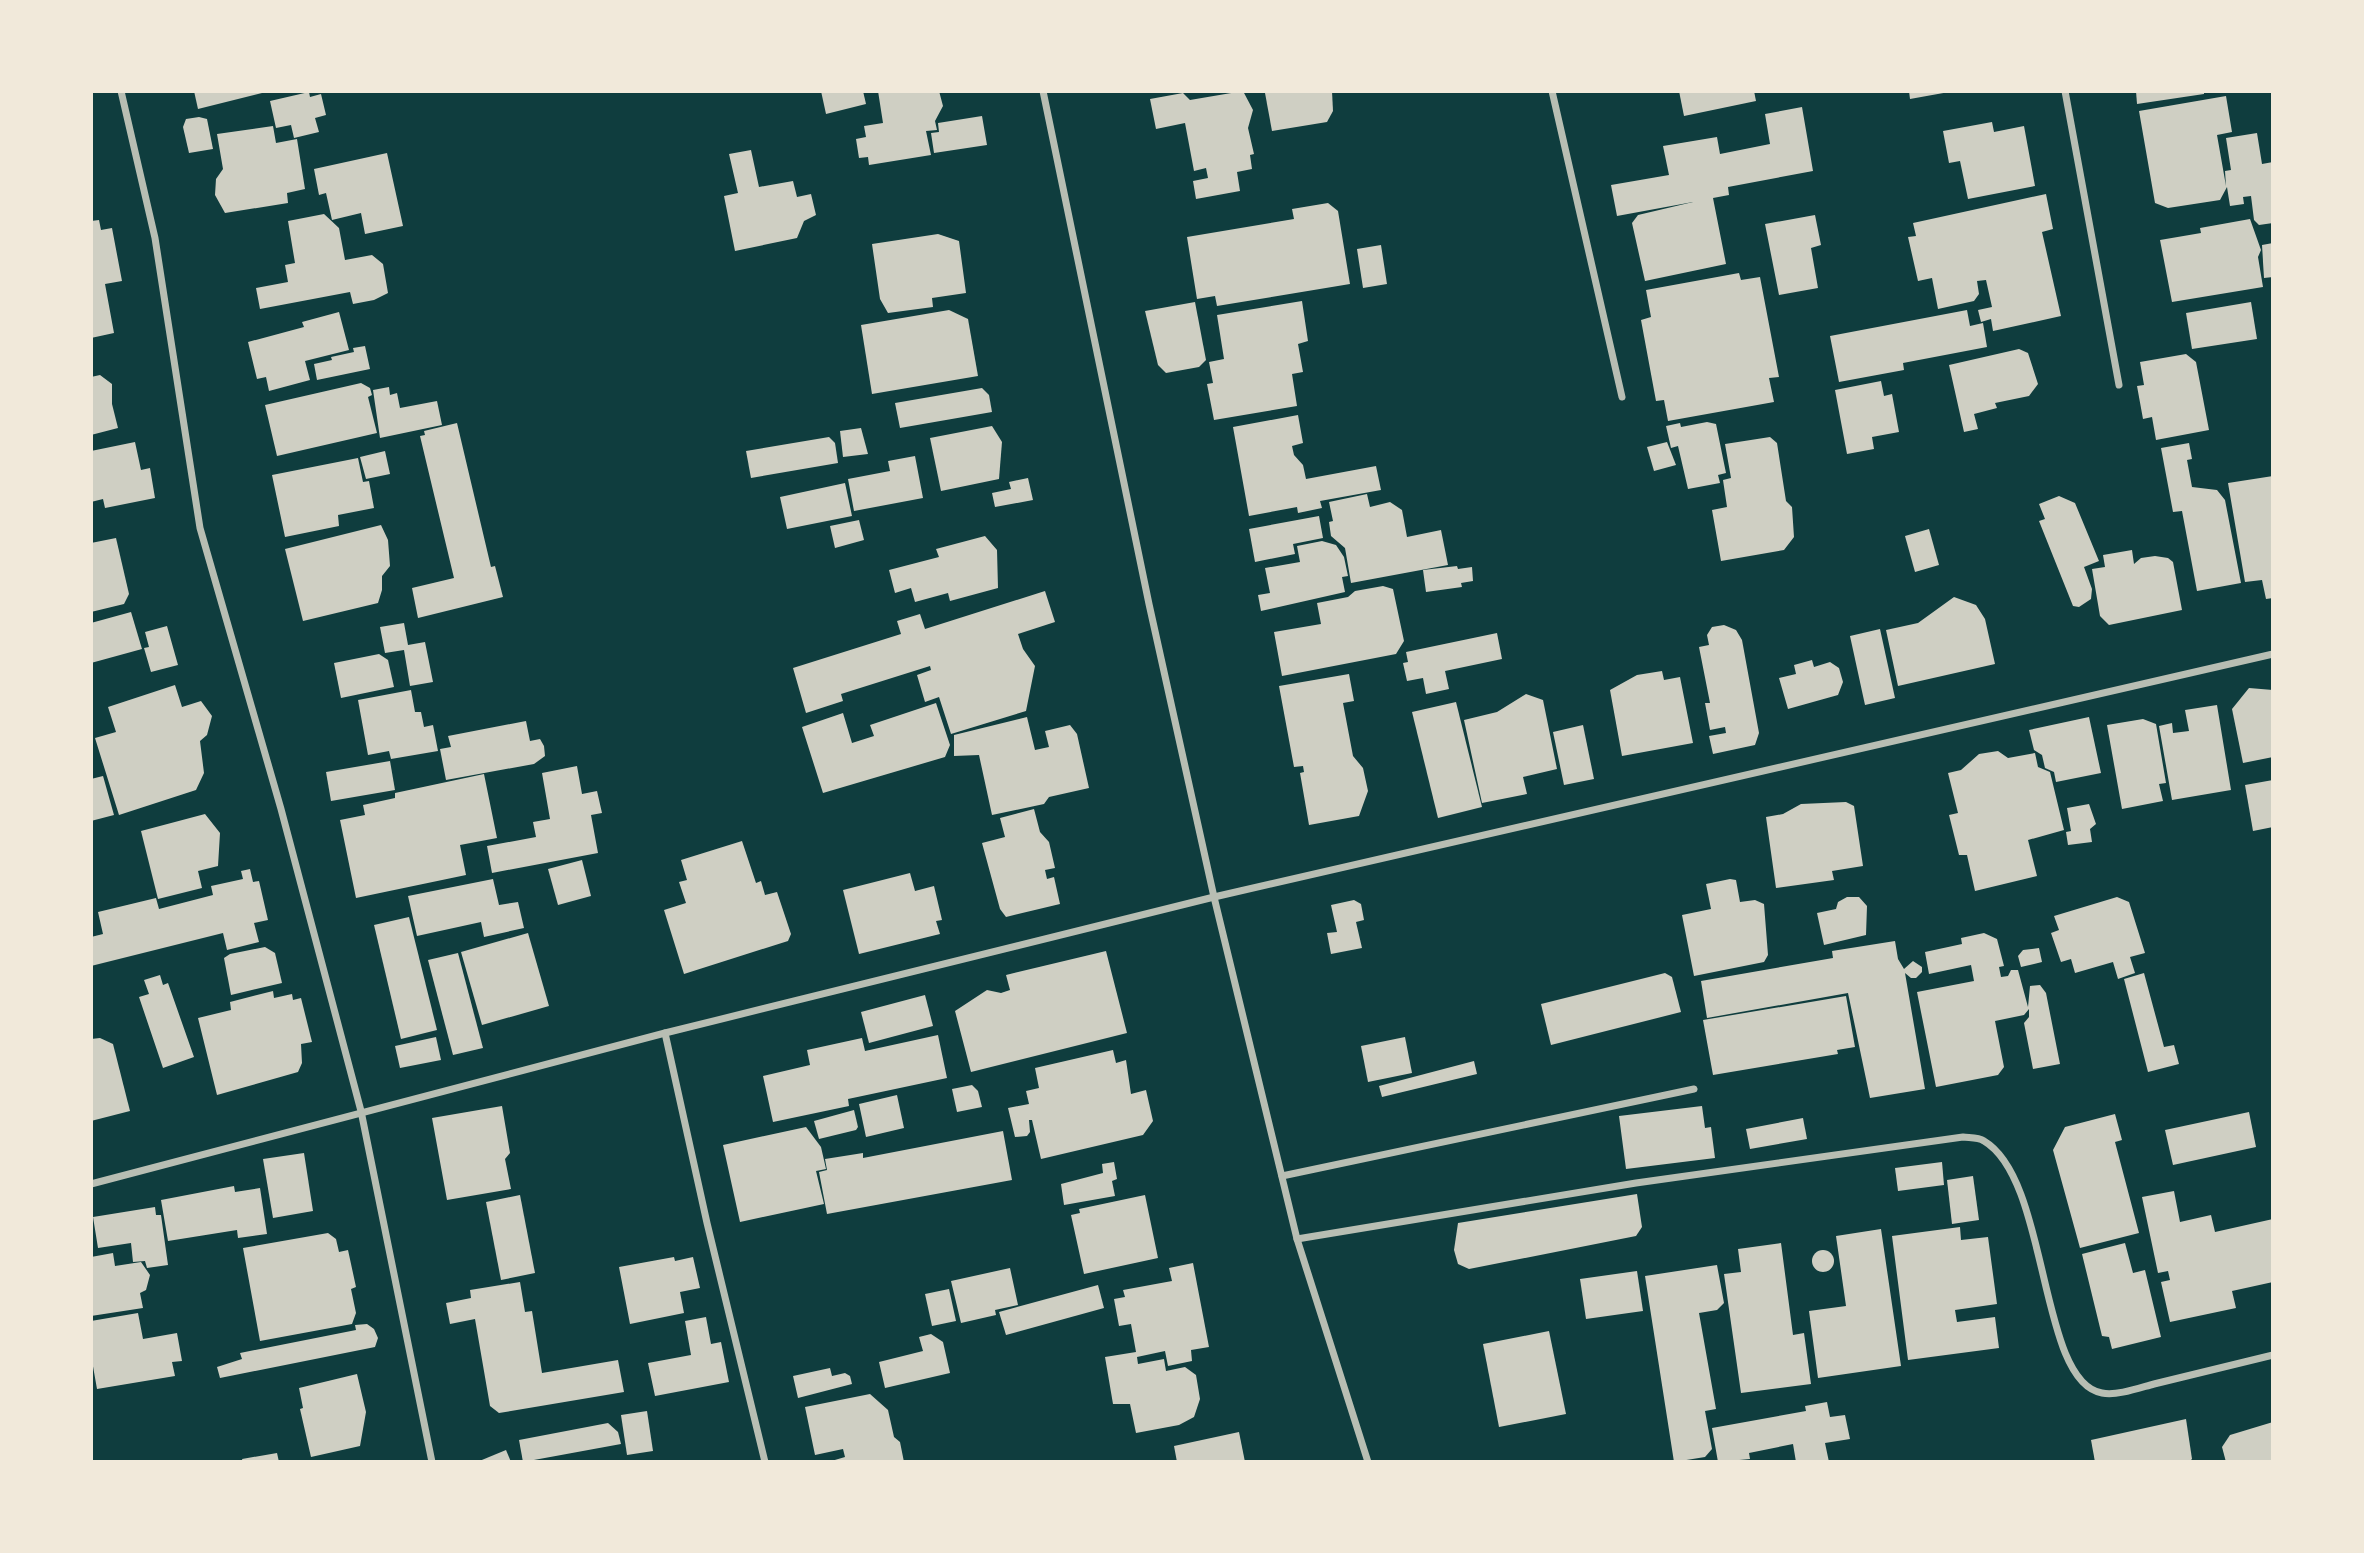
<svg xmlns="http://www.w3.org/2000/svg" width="2364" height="1553" font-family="Helvetica,sans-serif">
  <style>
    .building { fill: #cfcfc3 }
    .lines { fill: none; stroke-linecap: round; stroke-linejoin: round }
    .minor { stroke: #b8beb3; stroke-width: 7 }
  </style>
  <rect width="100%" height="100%" fill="#0f3d3e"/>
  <g class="building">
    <polygon points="194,91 270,91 198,109"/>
    <polygon points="821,91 863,91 866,104 826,114"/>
    <polygon points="878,91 939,91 943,106 935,121 937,130 926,131 931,155 869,165 868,157 859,158 856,139 866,137 864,126 883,123"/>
    <polygon points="1243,91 1253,110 1248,128 1254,154 1250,155 1252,169 1237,172 1240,191 1196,199 1193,181 1208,178 1206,168 1194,171 1185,123 1156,129 1150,99 1183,93 1190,100"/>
    <polygon points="1278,91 1332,91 1333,111 1327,122 1272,131 1265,93"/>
    <polygon points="1679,91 1754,91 1756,101 1684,116"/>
    <polygon points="1909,91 1949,91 1949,92 1910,99"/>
    <polygon points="2136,91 2204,91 2204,94 2137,104"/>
    <polygon points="309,92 310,97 321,94 326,115 315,118 319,132 294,138 291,125 276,128 270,101"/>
    <polygon points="2226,96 2232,132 2217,135 2226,186 2225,171 2231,170 2226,138 2257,133 2262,164 2273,162 2273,223 2259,225 2254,220 2251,196 2243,197 2244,204 2230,206 2227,187 2220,200 2168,208 2155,203 2139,111"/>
    <polygon points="1802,107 1813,171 1728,187 1729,195 1713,198 1726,264 1645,281 1632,223 1638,215 1693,202 1617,216 1611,185 1669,175 1663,146 1717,137 1720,154 1770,144 1765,114"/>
    <polygon points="982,116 987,145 934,153 931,133 939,132 938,123"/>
    <polygon points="199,117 207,119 213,149 189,153 183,127 186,119"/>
    <polygon points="1992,122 1994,132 2024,126 2035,186 1968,199 1960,161 1949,163 1943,131"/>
    <polygon points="273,126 276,143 297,139 305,189 287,193 288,203 225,213 215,195 216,179 223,169 217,134"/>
    <polygon points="751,150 759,187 793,181 797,197 811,194 816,215 804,221 797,238 735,251 724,196 738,193 729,154"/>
    <polygon points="387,153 403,226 365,234 361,213 332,220 326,193 319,195 314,169"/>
    <polygon points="2046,194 2053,229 2042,232 2061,316 1993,331 1991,319 1981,322 1978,310 1992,307 1986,280 1977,281 1979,294 1974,301 1938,309 1932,278 1918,281 1908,237 1916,236 1913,223"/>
    <polygon points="1328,203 1338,211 1350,284 1217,306 1215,296 1197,299 1187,237 1294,219 1292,209"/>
    <polygon points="324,214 339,228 345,260 372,255 383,264 388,293 374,300 353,304 350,292 260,309 256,288 288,282 285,265 295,263 288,221"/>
    <polygon points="1815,215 1821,245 1811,248 1818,288 1779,295 1765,224"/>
    <polygon points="2250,219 2261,250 2258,257 2263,287 2172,302 2160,240 2201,233 2200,228"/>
    <polygon points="99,220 101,230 112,228 122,281 105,284 114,333 91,338 91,221"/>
    <polygon points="938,234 959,241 966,293 932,298 933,307 888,313 880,299 872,244"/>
    <polygon points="2273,243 2273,277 2264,278 2262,245"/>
    <polygon points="1381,245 1387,284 1363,288 1357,249"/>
    <polygon points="1739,273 1741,280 1760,277 1779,377 1769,378 1774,402 1668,421 1664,400 1656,401 1641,320 1651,317 1646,290"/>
    <polygon points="1302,301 1308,341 1298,344 1303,372 1292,374 1297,406 1214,420 1207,384 1213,383 1209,362 1224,359 1217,315"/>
    <polygon points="1195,302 1206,360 1199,367 1166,373 1158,365 1145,311"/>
    <polygon points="2251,302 2257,339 2192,349 2186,313"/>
    <polygon points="949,310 968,319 978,376 872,394 861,325"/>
    <polygon points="1967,310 1970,326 1983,323 1987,347 1903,363 1904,370 1839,382 1830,336"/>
    <polygon points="339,312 349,350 305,361 310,380 269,391 266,377 257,379 248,342 304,327 302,322"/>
    <polygon points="365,346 370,369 317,380 314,364 332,360 331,357 354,352 353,348"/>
    <polygon points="2019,349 2028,353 2038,384 2029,396 1995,403 1997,408 1974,414 1978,429 1964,432 1949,365"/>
    <polygon points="2186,354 2196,362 2209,430 2156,440 2152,417 2143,419 2137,386 2144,385 2140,362"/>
    <polygon points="100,375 112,384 112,404 118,428 91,435 91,377"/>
    <polygon points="1881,381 1884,396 1892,394 1899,432 1872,437 1874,449 1847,454 1835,390"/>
    <polygon points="361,383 370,388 372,395 368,397 377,433 277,456 265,405"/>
    <polygon points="389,387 390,395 397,393 400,408 437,401 442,425 380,438 373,390"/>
    <polygon points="982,388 989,395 992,412 900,428 895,403"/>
    <polygon points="1298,415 1303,443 1292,446 1294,455 1303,465 1306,479 1376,466 1381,490 1320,501 1322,508 1298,513 1297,507 1249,516 1233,427"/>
    <polygon points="1707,422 1716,424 1726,473 1718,475 1720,483 1688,489 1678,446 1671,448 1666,426 1680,423 1681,427"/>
    <polygon points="457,423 491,567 495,566 503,597 418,618 412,588 454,578 420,436 425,435 424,431"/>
    <polygon points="992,426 1002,442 999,479 941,491 930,438"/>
    <polygon points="861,428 868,454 843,457 840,431"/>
    <polygon points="829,437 835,443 838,463 751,478 746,451"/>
    <polygon points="1770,437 1777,443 1786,501 1792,507 1794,537 1784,550 1721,561 1712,510 1727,507 1723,480 1731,478 1725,444"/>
    <polygon points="135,442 141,470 150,468 155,498 105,508 103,499 91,502 91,451"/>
    <polygon points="1667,442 1676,465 1654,471 1647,447"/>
    <polygon points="2189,443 2192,459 2187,460 2192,487 2217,490 2225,500 2241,583 2197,591 2182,511 2173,512 2161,448"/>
    <polygon points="385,451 390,474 366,479 360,457"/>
    <polygon points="915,456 923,498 854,511 848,479 890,471 888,461"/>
    <polygon points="358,458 363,482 369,481 374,508 338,515 339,526 285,537 272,475"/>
    <polygon points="2273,476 2273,598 2266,599 2262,580 2245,582 2228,483"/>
    <polygon points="1028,478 1033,500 995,507 992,493 1011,489 1009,482"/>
    <polygon points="845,483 852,516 787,529 780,497"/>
    <polygon points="1367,494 1370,507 1390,502 1402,510 1407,537 1441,530 1448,565 1351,583 1345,548 1331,536 1329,522 1333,521 1329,502"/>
    <polygon points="2059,496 2075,503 2099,561 2084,567 2092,589 2091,599 2079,607 2073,606 2039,521 2045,519 2039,504"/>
    <polygon points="1319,516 1323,538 1293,544 1295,554 1255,562 1249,529"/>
    <polygon points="859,520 864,540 835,548 830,526"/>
    <polygon points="381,525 388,540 390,566 382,576 382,590 378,603 303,621 285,549"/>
    <polygon points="1929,529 1939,565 1915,572 1905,536"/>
    <polygon points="985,536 997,550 998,588 950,601 948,593 915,602 911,588 895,593 889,570 939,557 936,549"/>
    <polygon points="116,538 129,594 124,604 91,612 91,543"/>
    <polygon points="1322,541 1336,545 1344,557 1348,576 1342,577 1345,592 1261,611 1258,595 1270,593 1265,568 1300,562 1297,546"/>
    <polygon points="2132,550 2134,564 2141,558 2155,556 2168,558 2173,562 2182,610 2109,625 2100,616 2092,569 2105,567 2103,555"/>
    <polygon points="1457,566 1458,569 1472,567 1473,581 1461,583 1462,587 1426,592 1423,570"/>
    <polygon points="1383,586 1393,589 1404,641 1396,654 1282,676 1274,632 1321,624 1317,603 1348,597 1355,591"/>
    <polygon points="1045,591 1055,622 1018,634 1023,649 1035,666 1026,711 951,734 939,697 925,702 917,675 931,670 930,666 841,694 843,701 806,713 793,668 901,634 897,621 920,614 925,629"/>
    <polygon points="1954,597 1976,605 1985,619 1995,664 1898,686 1886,630 1918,623"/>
    <polygon points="131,612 142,649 91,663 91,623"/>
    <polygon points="404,623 408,645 425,642 433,682 410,686 404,650 385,653 380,627"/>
    <polygon points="1724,625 1736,630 1742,640 1759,733 1755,745 1713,754 1709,736 1726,733 1725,727 1710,730 1705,703 1710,703 1699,647 1709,645 1707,635 1712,627"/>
    <polygon points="167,626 178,665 151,672 144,648 149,647 145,632"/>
    <polygon points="1880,629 1895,698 1865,705 1850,636"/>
    <polygon points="1497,633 1502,659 1445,671 1449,689 1426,694 1423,678 1407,681 1403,663 1408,662 1406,652"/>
    <polygon points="379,654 388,660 394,687 341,698 334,663"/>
    <polygon points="1812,660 1814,667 1830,662 1839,668 1843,682 1838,695 1788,709 1779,678 1796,674 1794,665"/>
    <polygon points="1662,671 1664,680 1680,677 1693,743 1622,756 1610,690 1637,675"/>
    <polygon points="1349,674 1354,701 1343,703 1353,756 1363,768 1368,791 1359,816 1309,825 1300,773 1304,772 1303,766 1294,767 1279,686"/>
    <polygon points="175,685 182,707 201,701 212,716 207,735 200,741 204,773 196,790 119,815 95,738 116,732 108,707"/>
    <polygon points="2249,688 2273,690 2273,757 2243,763 2232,709"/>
    <polygon points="411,690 415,712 421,712 424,727 433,725 438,751 391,759 389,751 368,755 358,700"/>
    <polygon points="1526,694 1543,700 1557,769 1523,777 1527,794 1482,803 1464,720 1497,712"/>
    <polygon points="1456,702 1482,807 1438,818 1412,712"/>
    <polygon points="936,703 950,745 945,757 823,793 802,727 843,713 852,743 874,736 870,725"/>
    <polygon points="2217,705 2231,790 2172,800 2159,726 2172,723 2173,733 2189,731 2185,710"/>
    <polygon points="1027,717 1035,750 1049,747 1045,731 1070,725 1077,734 1089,788 1049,797 1044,804 992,815 979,755 954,756 954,735"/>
    <polygon points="2089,717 2101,773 2056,782 2054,772 2045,768 2042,755 2034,750 2029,730"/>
    <polygon points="2143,719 2156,724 2166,783 2159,784 2163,801 2122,809 2107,725"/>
    <polygon points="526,721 530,741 540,739 544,746 545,756 534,764 446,780 440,749 451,747 448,736"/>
    <polygon points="1583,725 1594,779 1564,785 1553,732"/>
    <polygon points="1998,751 2008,758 2035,753 2038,767 2050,772 2064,830 2028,840 2037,876 1975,891 1967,855 1959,855 1949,815 1958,813 1948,773 1961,770 1979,754"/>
    <polygon points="390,761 395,790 331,801 326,772"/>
    <polygon points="577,766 582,794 597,791 602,813 591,815 598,853 492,873 487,846 536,837 533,822 550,819 542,773"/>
    <polygon points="484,774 497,838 460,845 466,875 356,898 340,820 365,815 363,805 395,798 395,793"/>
    <polygon points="103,776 114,815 91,821 91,779"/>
    <polygon points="2273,780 2273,827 2253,831 2245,785"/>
    <polygon points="1846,802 1854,806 1863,866 1832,871 1834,880 1776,888 1766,817 1783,814 1801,804"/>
    <polygon points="2089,804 2096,824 2090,829 2092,842 2068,845 2066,832 2071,831 2067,808"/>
    <polygon points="1034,809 1040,832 1049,842 1055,868 1045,870 1047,879 1054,877 1060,904 1006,917 1000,909 982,843 1005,837 1000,818"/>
    <polygon points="205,814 220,833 218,866 198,871 202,888 158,899 141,831"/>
    <polygon points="742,841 756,883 761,881 765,895 777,892 791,934 788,941 684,974 664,910 686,903 679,882 687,880 681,860"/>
    <polygon points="582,860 591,896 558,905 548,869"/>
    <polygon points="250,869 253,882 259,881 268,920 254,923 259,942 227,950 223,933 91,966 91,937 103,934 98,912 156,898 159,909 213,895 211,886 243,879 241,871"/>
    <polygon points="910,873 915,891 934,886 942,920 936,921 940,934 859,954 843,890"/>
    <polygon points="493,879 499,905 518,902 524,928 484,937 481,922 417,936 408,896"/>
    <polygon points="1730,879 1736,880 1740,902 1755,900 1764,904 1768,955 1764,962 1694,976 1682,915 1711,909 1706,884"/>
    <polygon points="1847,897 1859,897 1867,906 1866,935 1824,945 1817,913 1836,909 1838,902"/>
    <polygon points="2117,897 2129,902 2145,953 2130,957 2135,973 2118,979 2113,962 2075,973 2071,959 2061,962 2051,933 2059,930 2054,916"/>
    <polygon points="1354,900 1361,904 1364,920 1356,922 1362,948 1331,954 1327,933 1337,932 1331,905"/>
    <polygon points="409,917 437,1030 401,1039 374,925"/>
    <polygon points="528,933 549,1006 482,1025 461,952"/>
    <polygon points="1984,933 1997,939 2004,966 1999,967 2001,977 2008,976 2011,970 2018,970 2028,1007 2030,986 2040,985 2046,993 2060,1064 2033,1069 2024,1023 2029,1017 2029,1009 2024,1015 1995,1021 2004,1067 1998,1075 1936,1087 1917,992 1974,981 1971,965 1929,974 1925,952 1962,944 1961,938"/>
    <polygon points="1895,941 1898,959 1904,969 1913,961 1922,967 1922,972 1916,978 1911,978 1905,973 1925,1089 1870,1098 1848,993 1707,1018 1701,981 1833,958 1832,951"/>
    <polygon points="265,947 275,953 282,983 231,995 224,958 230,954"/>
    <polygon points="2039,948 2042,962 2021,967 2018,956 2023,950"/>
    <polygon points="1106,951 1127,1033 971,1072 955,1011 987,990 1001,993 1010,990 1006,975"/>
    <polygon points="458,953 483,1048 453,1055 428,960"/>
    <polygon points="1665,973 1672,977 1681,1012 1551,1045 1541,1004"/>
    <polygon points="2144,973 2164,1047 2174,1045 2179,1064 2148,1072 2124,979"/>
    <polygon points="160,975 163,985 168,983 194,1057 163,1068 139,997 149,994 144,980"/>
    <polygon points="273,991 274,998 292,994 293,1000 301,998 312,1042 301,1044 302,1063 298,1072 217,1095 198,1018 231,1010 230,1002"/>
    <polygon points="925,995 933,1026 869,1043 861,1012"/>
    <polygon points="1846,996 1855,1047 1837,1050 1838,1054 1713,1075 1703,1020"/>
    <polygon points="938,1035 947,1078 848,1099 849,1106 773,1122 763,1076 810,1065 807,1050 862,1038 865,1051"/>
    <polygon points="436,1037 441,1060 400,1068 395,1046"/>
    <polygon points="1405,1037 1412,1073 1368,1082 1361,1046"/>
    <polygon points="100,1038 113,1044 130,1111 91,1121 91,1039"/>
    <polygon points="1113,1050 1116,1063 1126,1060 1131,1094 1146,1090 1153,1121 1143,1135 1041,1159 1032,1120 1029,1120 1030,1132 1027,1136 1015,1137 1008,1108 1029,1104 1026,1091 1039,1088 1035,1068"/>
    <polygon points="1474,1061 1477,1074 1382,1097 1379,1086"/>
    <polygon points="972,1085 978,1091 982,1107 957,1112 952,1089"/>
    <polygon points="897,1095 904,1128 866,1137 859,1104"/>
    <polygon points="502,1106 510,1153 505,1159 511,1189 447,1200 432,1118"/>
    <polygon points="1702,1106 1705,1128 1711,1127 1715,1158 1626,1169 1619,1116"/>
    <polygon points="854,1110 858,1127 856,1130 819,1139 814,1121"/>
    <polygon points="2249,1112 2256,1147 2173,1165 2165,1130"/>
    <polygon points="2115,1114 2122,1140 2115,1142 2139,1233 2080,1248 2053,1150 2065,1127"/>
    <polygon points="1803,1118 1807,1139 1750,1149 1746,1129"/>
    <polygon points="806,1127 821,1147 826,1169 816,1171 824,1204 740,1222 723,1145"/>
    <polygon points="1003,1131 1012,1180 827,1214 819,1172 827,1170 825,1159 863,1153 863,1158"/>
    <polygon points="304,1153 313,1211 273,1218 263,1159"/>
    <polygon points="1114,1162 1117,1179 1112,1181 1115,1196 1064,1205 1061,1184 1103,1173 1102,1164"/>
    <polygon points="1942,1162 1944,1185 1898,1191 1895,1168"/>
    <polygon points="1973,1176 1979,1220 1952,1224 1947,1180"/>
    <polygon points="234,1186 235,1192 260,1188 267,1234 238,1238 237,1230 168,1241 161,1200"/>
    <polygon points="2174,1191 2180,1222 2211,1215 2215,1232 2273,1219 2273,1282 2232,1291 2236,1308 2170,1322 2161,1282 2170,1280 2168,1271 2158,1273 2142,1197"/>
    <polygon points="1637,1194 1642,1227 1636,1236 1469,1269 1458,1264 1454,1250 1458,1223"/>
    <polygon points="520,1195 535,1273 501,1280 486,1202"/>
    <polygon points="1145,1195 1158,1258 1084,1274 1071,1215 1080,1213 1079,1209"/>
    <polygon points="155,1207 156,1215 161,1215 168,1265 147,1268 145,1261 133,1262 131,1243 98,1248 93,1217"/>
    <polygon points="1960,1227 1961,1240 1988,1237 1997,1304 1955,1310 1957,1322 1995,1317 1999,1348 1908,1360 1892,1236"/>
    <polygon points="1881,1229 1901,1366 1818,1378 1809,1311 1846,1306 1836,1236"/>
    <polygon points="328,1233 336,1239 339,1252 348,1250 356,1287 351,1289 356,1313 352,1324 260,1341 243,1248"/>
    <polygon points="1781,1243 1793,1335 1804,1333 1811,1384 1741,1393 1724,1274 1741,1272 1738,1249"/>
    <polygon points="2125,1243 2133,1273 2145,1270 2161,1337 2112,1349 2109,1337 2102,1336 2082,1254"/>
    <circle cx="1823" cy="1261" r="11"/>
    <polygon points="113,1253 115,1266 141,1262 150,1275 146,1290 140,1293 143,1308 91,1316 91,1257"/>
    <polygon points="674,1257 675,1261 693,1257 700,1288 680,1292 684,1313 630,1324 619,1267"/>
    <polygon points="1193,1263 1209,1347 1191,1350 1192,1361 1168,1366 1165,1351 1137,1357 1138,1364 1164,1359 1166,1371 1185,1367 1196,1375 1200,1399 1194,1417 1179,1425 1136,1433 1130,1404 1113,1404 1105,1357 1136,1352 1131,1324 1119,1326 1114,1299 1125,1297 1123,1290 1172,1281 1169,1268"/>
    <polygon points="1717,1265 1724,1303 1717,1310 1699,1313 1716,1409 1705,1411 1712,1449 1705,1457 1674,1462 1645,1276"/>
    <polygon points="1010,1268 1018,1305 995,1310 996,1315 961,1323 951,1281"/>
    <polygon points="1637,1271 1643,1311 1586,1319 1580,1279"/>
    <polygon points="520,1282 525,1312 532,1311 542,1373 618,1360 624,1392 499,1413 490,1406 475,1319 450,1324 446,1303 471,1298 470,1290"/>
    <polygon points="1098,1285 1104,1308 1006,1335 999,1312"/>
    <polygon points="949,1289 956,1321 932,1326 925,1294"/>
    <polygon points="138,1313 143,1339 177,1333 182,1361 172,1362 175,1376 97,1389 91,1355 91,1321"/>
    <polygon points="706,1317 711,1344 721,1342 729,1382 655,1396 648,1363 691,1355 685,1321"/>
    <polygon points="367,1324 374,1329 378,1338 375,1347 220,1378 217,1367 242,1359 240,1353 356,1330 355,1325"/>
    <polygon points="1549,1331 1566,1414 1499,1427 1483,1344"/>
    <polygon points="931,1334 943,1342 950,1373 885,1388 879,1362 923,1351 919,1337"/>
    <polygon points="830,1368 832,1376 845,1373 850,1376 852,1384 798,1398 793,1376"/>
    <polygon points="357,1374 366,1412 360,1446 311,1457 300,1409 303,1408 299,1388"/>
    <polygon points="870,1394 888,1410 894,1437 900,1442 904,1462 828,1462 845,1457 843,1449 815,1455 805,1407"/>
    <polygon points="1827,1402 1830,1417 1845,1415 1850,1439 1825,1443 1829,1462 1796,1462 1793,1444 1749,1453 1750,1459 1718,1462 1712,1428 1806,1411 1805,1406"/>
    <polygon points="647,1411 653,1451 627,1455 621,1415"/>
    <polygon points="2186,1419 2192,1459 2189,1462 2095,1462 2091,1440"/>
    <polygon points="2273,1422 2273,1462 2226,1462 2222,1447 2230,1435"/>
    <polygon points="608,1423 618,1432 621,1444 523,1462 519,1440"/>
    <polygon points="1239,1432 1245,1462 1177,1462 1174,1446"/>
    <polygon points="506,1450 511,1462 477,1462"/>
    <polygon points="277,1453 279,1462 243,1462 242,1459"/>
  </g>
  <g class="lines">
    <g class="minor">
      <polyline points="121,91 155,238 200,528 281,809 361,1111 432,1462"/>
      <polyline points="1043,91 1149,604 1214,897 1297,1239 1368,1462"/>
      <polyline points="1552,91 1622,397"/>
      <polyline points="2065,91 2119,385"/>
      <polyline points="665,1033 707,1223 765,1462"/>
      <polyline points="1282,1176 1694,1089"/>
      <polyline points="91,1184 665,1033 1214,897 2273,654"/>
      <path d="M1297,1239L1636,1183L1963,1137C1969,1138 1978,1137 1984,1141C2050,1180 2038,1382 2102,1393C2117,1396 2139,1388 2154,1384C2194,1374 2233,1365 2273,1355"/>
    </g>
  </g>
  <rect width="2364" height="1553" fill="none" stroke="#f1e9da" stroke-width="186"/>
</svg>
